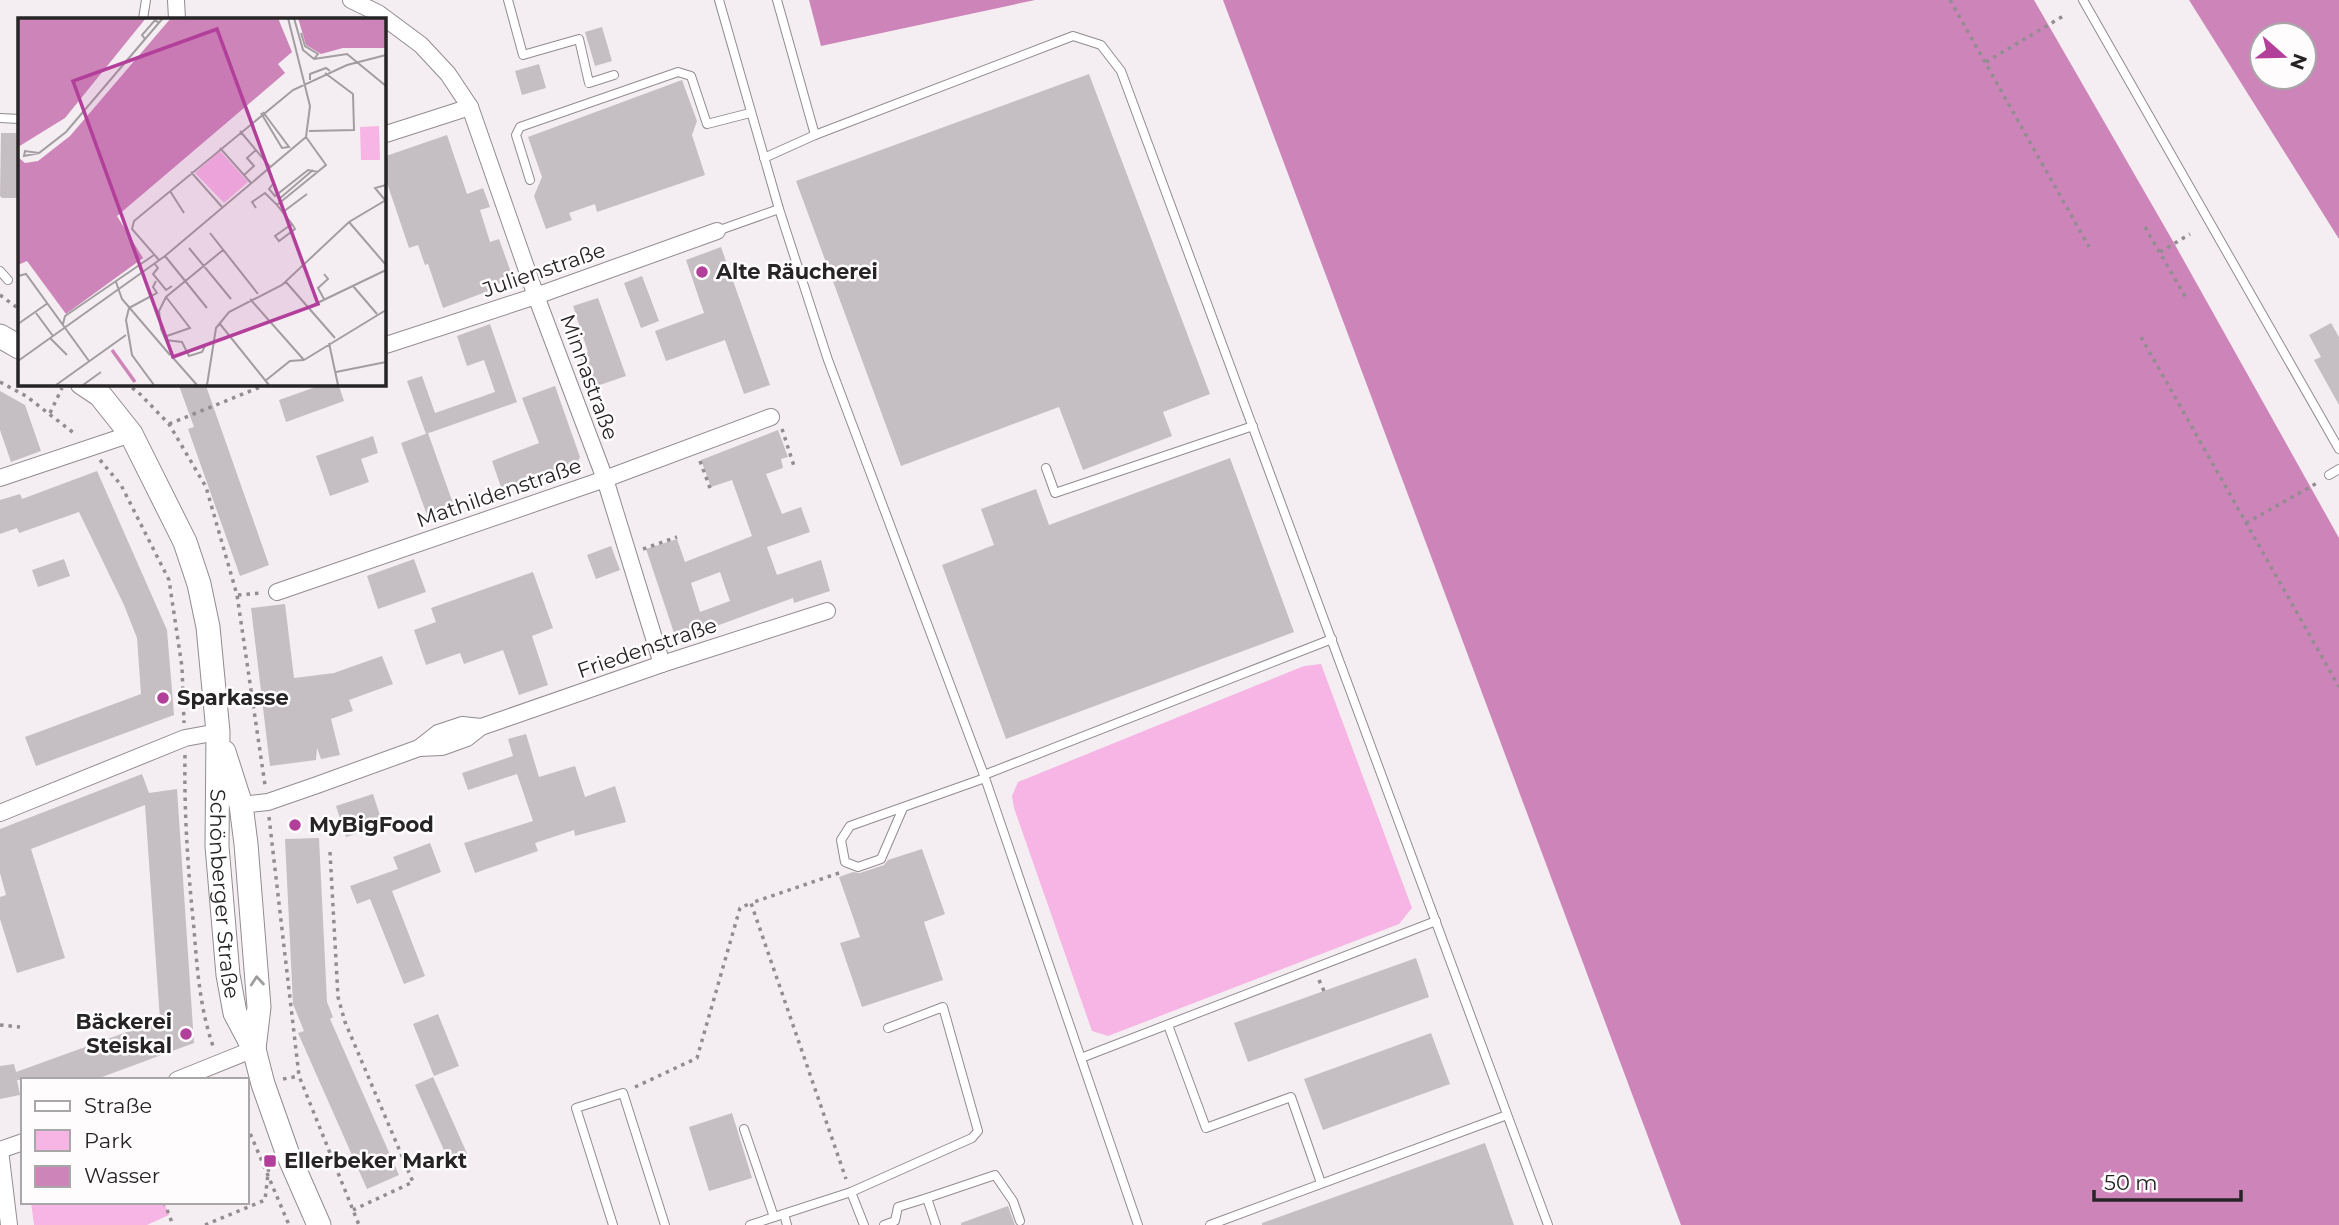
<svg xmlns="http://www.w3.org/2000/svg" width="2339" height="1225" font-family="Montserrat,sans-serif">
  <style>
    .green { fill: #f6b5e4 }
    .water { fill: #cd84b9; fill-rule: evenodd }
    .building { fill: #c5bec3; fill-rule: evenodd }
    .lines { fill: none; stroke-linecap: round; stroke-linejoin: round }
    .lane-casing { stroke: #928b90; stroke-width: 10 }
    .street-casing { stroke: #928b90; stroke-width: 18 }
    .secondary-casing { stroke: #928b90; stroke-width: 25 }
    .path { stroke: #928d90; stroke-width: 3.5; stroke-dasharray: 3.5 5; stroke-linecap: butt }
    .lane { stroke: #fff; stroke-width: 8 }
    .street { stroke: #fff; stroke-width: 16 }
    .secondary { stroke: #fff; stroke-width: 23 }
    .oneway { stroke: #9e9c9d }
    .poi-dot { fill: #b23f9a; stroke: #fffcfe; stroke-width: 2.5 }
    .labels { text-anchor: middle; stroke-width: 5; stroke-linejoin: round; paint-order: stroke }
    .street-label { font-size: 21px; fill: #272426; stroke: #fffcfe }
    .poi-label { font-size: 21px; font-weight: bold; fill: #272426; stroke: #fffcfe; text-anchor: start }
    .inset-river { fill: none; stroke: #cd84b9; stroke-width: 3.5 }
    .inset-road { fill: none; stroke: #a29da0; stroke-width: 2 }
    .view { fill: #b23f9a; fill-opacity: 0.15; stroke: #b23f9a; stroke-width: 3.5 }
    .inset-edge { fill: none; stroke: #272426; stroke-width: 3.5 }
  </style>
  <rect width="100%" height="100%" fill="#f4eef2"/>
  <g class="green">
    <polygon points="1321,664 1412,908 1399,924 1108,1036 1092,1031 1014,808 1012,796 1018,782 1304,666"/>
    <polygon points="31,1202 164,1202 169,1215 147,1225 34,1225"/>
  </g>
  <g class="water">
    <polygon points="809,0 1035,0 821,46"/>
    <polygon points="1223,0 2034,0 2174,243 2339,538 2339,1225 1681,1225"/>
    <path d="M2189,0H2339V239ZM2304,35V77H2262V35Z"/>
  </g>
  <g class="building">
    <polygon points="602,27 612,61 595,66 585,32"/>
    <polygon points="539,64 546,88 522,95 515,71"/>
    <polygon points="1089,74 1210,394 1163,412 1172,436 1083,470 1059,407 901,466 796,181"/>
    <polygon points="682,80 697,121 692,135 705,175 597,212 595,204 569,213 572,220 546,229 534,196 542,177 528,137"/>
    <polygon points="1,133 19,133 19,198 2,198 0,196"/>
    <polygon points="447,135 467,194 483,188 490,207 480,210 490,242 499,239 513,278 498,284 499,287 443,308 428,264 425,265 418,245 409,248 383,171 383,157"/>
    <polygon points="721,247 770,385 744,394 725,340 666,361 655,331 704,313 686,260"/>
    <polygon points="642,276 659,321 641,328 624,283"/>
    <polygon points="598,298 626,376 591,388 579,355 588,352 573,306"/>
    <polygon points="2331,323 2339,337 2339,405 2314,360 2321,357 2309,335"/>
    <polygon points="490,324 517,402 426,434 407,381 422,376 435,413 495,392 484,360 467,366 457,336"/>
    <polygon points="178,383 205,383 269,565 240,576 188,429 194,427"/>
    <polygon points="327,383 338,383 344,401 286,422 279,400"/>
    <polygon points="555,386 580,457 576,466 524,486 523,482 502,490 492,461 539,443 522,398"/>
    <polygon points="0,391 25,405 41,451 11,462 0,430"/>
    <path d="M778,430L788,457L781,459L783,468L766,474L782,514L801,507L810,532L767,547L777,575L821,560L830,591L794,603L793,598L711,628L712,631L682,642L676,639L646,549L677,539L685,562L752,536L732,480L711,487L701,460ZM720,572L730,601L700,612L691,583Z"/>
    <polygon points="428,433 455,509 428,518 401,443"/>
    <polygon points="373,436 378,453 361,459 369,482 330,496 316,456"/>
    <polygon points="1230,458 1294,632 1006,739 942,565 994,545 981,509 1036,489 1049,525"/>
    <polygon points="97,471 167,630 174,715 36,766 25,737 141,694 137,638 124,605 79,512 19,533 17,528 0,534 0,500 20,494 22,499"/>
    <polygon points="611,546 620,570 596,579 587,555"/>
    <polygon points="64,559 70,576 38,587 32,570"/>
    <polygon points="414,559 426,592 378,609 367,576"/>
    <polygon points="533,572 553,628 532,636 548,685 519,695 503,650 464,664 460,653 426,665 414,630 436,622 431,608"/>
    <polygon points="285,604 294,678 334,673 382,656 393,684 349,700 353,711 331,719 340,755 321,759 317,748 316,760 270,766 251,608"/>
    <polygon points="526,734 539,777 575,766 585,797 615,786 626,822 575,836 574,830 535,843 538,851 475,873 464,843 533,821 517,774 468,790 462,773 513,756 508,739"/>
    <polygon points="142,774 149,793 177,789 194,1043 94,1080 17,1080 20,1095 0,1099 0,1066 14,1064 16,1072 160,1020 145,805 31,849 65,958 17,973 0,919 0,897 6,895 0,873 0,829"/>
    <polygon points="373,794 383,825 346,837 336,806"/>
    <polygon points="319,838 327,1002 333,1017 330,1019 399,1175 367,1189 298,1033 304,1031 293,1004 285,839"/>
    <polygon points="430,843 441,872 392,891 425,976 404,984 370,899 357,904 350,886 398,869 393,857"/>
    <polygon points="922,849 945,914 924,922 943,980 862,1007 840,943 860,937 839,877 853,872 860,873 884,865 888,860"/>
    <polygon points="1416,958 1429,997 1248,1062 1234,1023"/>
    <polygon points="438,1014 459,1066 434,1076 413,1024"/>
    <polygon points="1431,1033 1450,1084 1323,1130 1304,1079"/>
    <polygon points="433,1077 469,1158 451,1166 415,1085"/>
    <polygon points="732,1113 752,1178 709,1191 689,1127"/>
    <polygon points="1485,1143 1514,1225 1262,1225 1262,1223"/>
    <polygon points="1008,1206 1015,1225 961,1225 961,1223"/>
  </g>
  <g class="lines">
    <defs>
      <g id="lane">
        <polyline points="508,0 523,55 579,39 589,83 614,75"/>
        <polyline points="719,0 779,209 828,360 984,775 1138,1225"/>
        <polyline points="777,0 815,135"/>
        <polyline points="2083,0 2339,449"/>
        <polyline points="143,19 146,0"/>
        <polyline points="0,118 19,119"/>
        <polyline points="764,158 815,135 1073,36 1101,45 1121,71 1548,1225"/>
        <polyline points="530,180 516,135 520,127 678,72 691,76 707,124 750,113"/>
        <polyline points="717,231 779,209"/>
        <polyline points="0,271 8,280"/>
        <polyline points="1046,468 1055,493 1253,426"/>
        <polyline points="2329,475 2339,469"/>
        <polyline points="984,775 1332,639"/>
        <polyline points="903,808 881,859 858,867 845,862 841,840 850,826 985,778"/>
        <polyline points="1168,1025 1206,1128 1291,1097 1321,1183"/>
        <polyline points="1081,1058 1436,921"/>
        <polyline points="744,1129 774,1217"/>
        <polyline points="784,1214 787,1225"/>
        <polyline points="613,1225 576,1108 623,1093 665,1225"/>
        <polyline points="750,1225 851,1192"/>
        <polyline points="864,1225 851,1192 972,1138 978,1131 943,1007 888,1028"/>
        <polyline points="884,1225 895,1221 898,1207 927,1198"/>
        <polyline points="936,1225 927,1198 995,1175 1013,1201 1020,1221"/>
        <polyline points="1210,1225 1507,1115"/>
      </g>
      <g id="street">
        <polyline points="176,0 177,19"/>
        <polyline points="351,0 378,13 421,45 448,74 470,107 536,296 605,479 662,664"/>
        <polyline points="383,135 470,107"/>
        <polyline points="383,346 536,296 717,231"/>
        <polyline points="0,478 131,434"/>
        <polyline points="277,592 605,479 771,417"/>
        <polyline points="419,748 442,747 467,738 481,727 507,718 662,664 827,611"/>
        <polyline points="241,805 268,802 317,785 419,748 438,733 462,725 481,727"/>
        <polyline points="0,813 185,738 218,732"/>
        <polyline points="177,1080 254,1049"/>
        <polyline points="0,1150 9,1225"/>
        <polyline points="0,1150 23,1142"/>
      </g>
      <g id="secondary">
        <polyline points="0,336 19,347"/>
        <path id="s1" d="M82,383L100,395L131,434L185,542L199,584L208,627L218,732L217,846L228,975L235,1013L254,1049L263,1084L287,1152L319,1225"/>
        <polyline points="224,752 241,805 246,844 259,1007 254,1049"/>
      </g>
    </defs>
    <use href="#lane" class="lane-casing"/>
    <use href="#street" class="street-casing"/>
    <use href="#secondary" class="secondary-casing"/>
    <g class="path">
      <polyline points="1950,0 2089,247"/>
      <polyline points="1986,62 2065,15"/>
      <polyline points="2145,227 2186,298"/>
      <polyline points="2160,252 2190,234"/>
      <polyline points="0,295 19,309"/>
      <polyline points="2141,337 2339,687"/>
      <polyline points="0,382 26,396 75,434"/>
      <polyline points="125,383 138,392 169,424 206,487 237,595 265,785"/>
      <polyline points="50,413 62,388"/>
      <polyline points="169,424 270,383"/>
      <polyline points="782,429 794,466"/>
      <polyline points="100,460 121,485 169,580 182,667 184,723"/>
      <polyline points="700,461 711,491"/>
      <polyline points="2246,523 2319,482"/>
      <polyline points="643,549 677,537"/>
      <polyline points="238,595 261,593"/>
      <path d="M185,755C184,813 188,871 194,929C197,968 200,1009 213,1046"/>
      <polyline points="269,817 299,1076 359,1225"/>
      <polyline points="330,852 338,997 345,1022 413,1182 353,1210"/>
      <polyline points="839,873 751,903 846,1179"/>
      <polyline points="1319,980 1324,991"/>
      <polyline points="0,1025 20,1027"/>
      <polyline points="283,1079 299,1076"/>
      <polyline points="635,1087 697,1058 740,908 751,903"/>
      <polyline points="247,1126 289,1225"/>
      <polyline points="164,1202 173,1225"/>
      <polyline points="205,1225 265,1200 269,1165"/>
    </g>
    <use href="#lane" class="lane"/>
    <use href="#street" class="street"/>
    <use href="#secondary" class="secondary"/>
  </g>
  <defs><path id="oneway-chevron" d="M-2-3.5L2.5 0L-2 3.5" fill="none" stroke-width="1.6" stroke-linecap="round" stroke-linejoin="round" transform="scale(1.75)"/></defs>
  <use class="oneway" href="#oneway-chevron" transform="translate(257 981) rotate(-95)"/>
  <g class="poi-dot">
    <circle cx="702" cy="272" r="7"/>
    <circle cx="163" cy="698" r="7"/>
    <circle cx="295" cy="825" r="7"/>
    <circle cx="186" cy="1034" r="7"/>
    <rect x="263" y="1154" width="14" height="14" rx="3.5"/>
  </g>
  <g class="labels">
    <g class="street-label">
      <text transform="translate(544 270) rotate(-19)" y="7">Julienstraße</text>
      <text transform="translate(589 377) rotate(70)" y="7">Minnastraße</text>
      <text transform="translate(499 493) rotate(-19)" y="7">Mathildenstraße</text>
      <text transform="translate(647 648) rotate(-19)" y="7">Friedenstraße</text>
      <text dy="7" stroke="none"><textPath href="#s1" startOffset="548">Schönberger Straße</textPath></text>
    </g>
    <g class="poi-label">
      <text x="716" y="279">Alte Räucherei</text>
      <text x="177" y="705">Sparkasse</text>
      <text x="309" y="832">MyBigFood</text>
      <text x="172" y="1029" text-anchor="end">Bäckerei<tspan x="172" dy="24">Steiskal</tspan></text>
      <text x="284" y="1168">Ellerbeker Markt</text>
    </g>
  </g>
  <g transform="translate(18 18)">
    <rect width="368" height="368" fill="#f4eef2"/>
    <path d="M361,108L362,142H343L342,109ZM202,133L230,164L206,185L177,155Z" fill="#f6b5e4"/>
    <path d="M0,0H128L47,100L0,129ZM153,0H260L274,34L260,46L267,55L99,198L125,240L48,296L9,243L0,247V139L7,145L20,143L52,118ZM280,0H367V30H325L303,36L288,27Z" fill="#cd84b9"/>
    <path class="inset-river" d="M94,332L117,364"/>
    <path class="inset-road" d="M276,0L285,32L296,41L329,36L368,68M283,15L287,28L300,36L296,41M127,21L124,17L137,2L141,5M292,62V56L308,50L312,53M243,95L264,130L271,129L245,94M222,113L253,150M291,113L336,112L335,76L307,55M202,130L233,165M21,135L7,133L6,138L21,135L48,114L145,0M173,154L204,189M226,157L236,148L229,140L238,132M255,166L251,171L257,178L290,152L300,154M152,173L166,195M261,181L295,152M367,182L357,170L368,167M259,187L274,206L277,211L261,223L257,218L274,206M238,190L234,184L247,175L259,187L308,147L288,119M265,194L289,176M331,204L368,247M192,215L240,276M171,230L213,281M147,238L189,290M141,242L114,211L116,203L275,72L329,47L368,37M136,245L140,250L135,256L148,272L154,268M306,256L310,261L300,270L306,281M0,258L8,256L71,343M98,264L104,281L152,337M268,264L317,320M335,268L359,296M232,281L286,342M291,289L368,252M18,295L35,318M0,306L30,285M45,306L47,298L136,237M202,306L251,367M146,319L172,310L148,279M32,320L49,337M147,322L164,324L171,338L184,334L188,326M311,325L320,367M286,342L368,292M0,343L147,238L288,119L292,88L270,0M318,354L368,344M247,363L272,343L286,342M38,367L108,317M65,367L83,354M136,367L114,337L108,302L111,290L139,275L135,269L138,263M179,367L156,341L143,311L141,293L148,279L205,232M189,367L198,310L211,294L264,267L331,204L368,182"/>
    <path class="view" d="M199,11L300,286L155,339L55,63Z"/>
    <rect width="368" height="368" class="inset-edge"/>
  </g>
  <rect x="21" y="1078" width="228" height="126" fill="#fffcfe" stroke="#a9a6a8" stroke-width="2"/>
  <rect x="35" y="1101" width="35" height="10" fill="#ffffff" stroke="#a9a6a8" stroke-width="2"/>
  <text x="84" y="1113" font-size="21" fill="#272426">Straße</text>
  <rect x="35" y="1130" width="35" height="21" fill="#f6b5e4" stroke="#a9a6a8" stroke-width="2"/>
  <text x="84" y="1148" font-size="21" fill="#272426">Park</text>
  <rect x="35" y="1166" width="35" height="21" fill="#cd84b9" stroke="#a9a6a8" stroke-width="2"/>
  <text x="84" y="1183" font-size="21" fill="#272426">Wasser</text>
  <g transform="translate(2283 56) rotate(110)"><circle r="33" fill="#fffcfe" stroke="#a9a6a8" stroke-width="2"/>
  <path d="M0-5L12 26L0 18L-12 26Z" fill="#b23f9a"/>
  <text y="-10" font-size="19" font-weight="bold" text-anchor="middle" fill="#272426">N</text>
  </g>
  <path d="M2094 1190v10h147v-10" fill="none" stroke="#272426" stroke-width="3.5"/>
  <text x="2104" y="1190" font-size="21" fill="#272426" stroke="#fffcfe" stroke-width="5" paint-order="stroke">50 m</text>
</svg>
